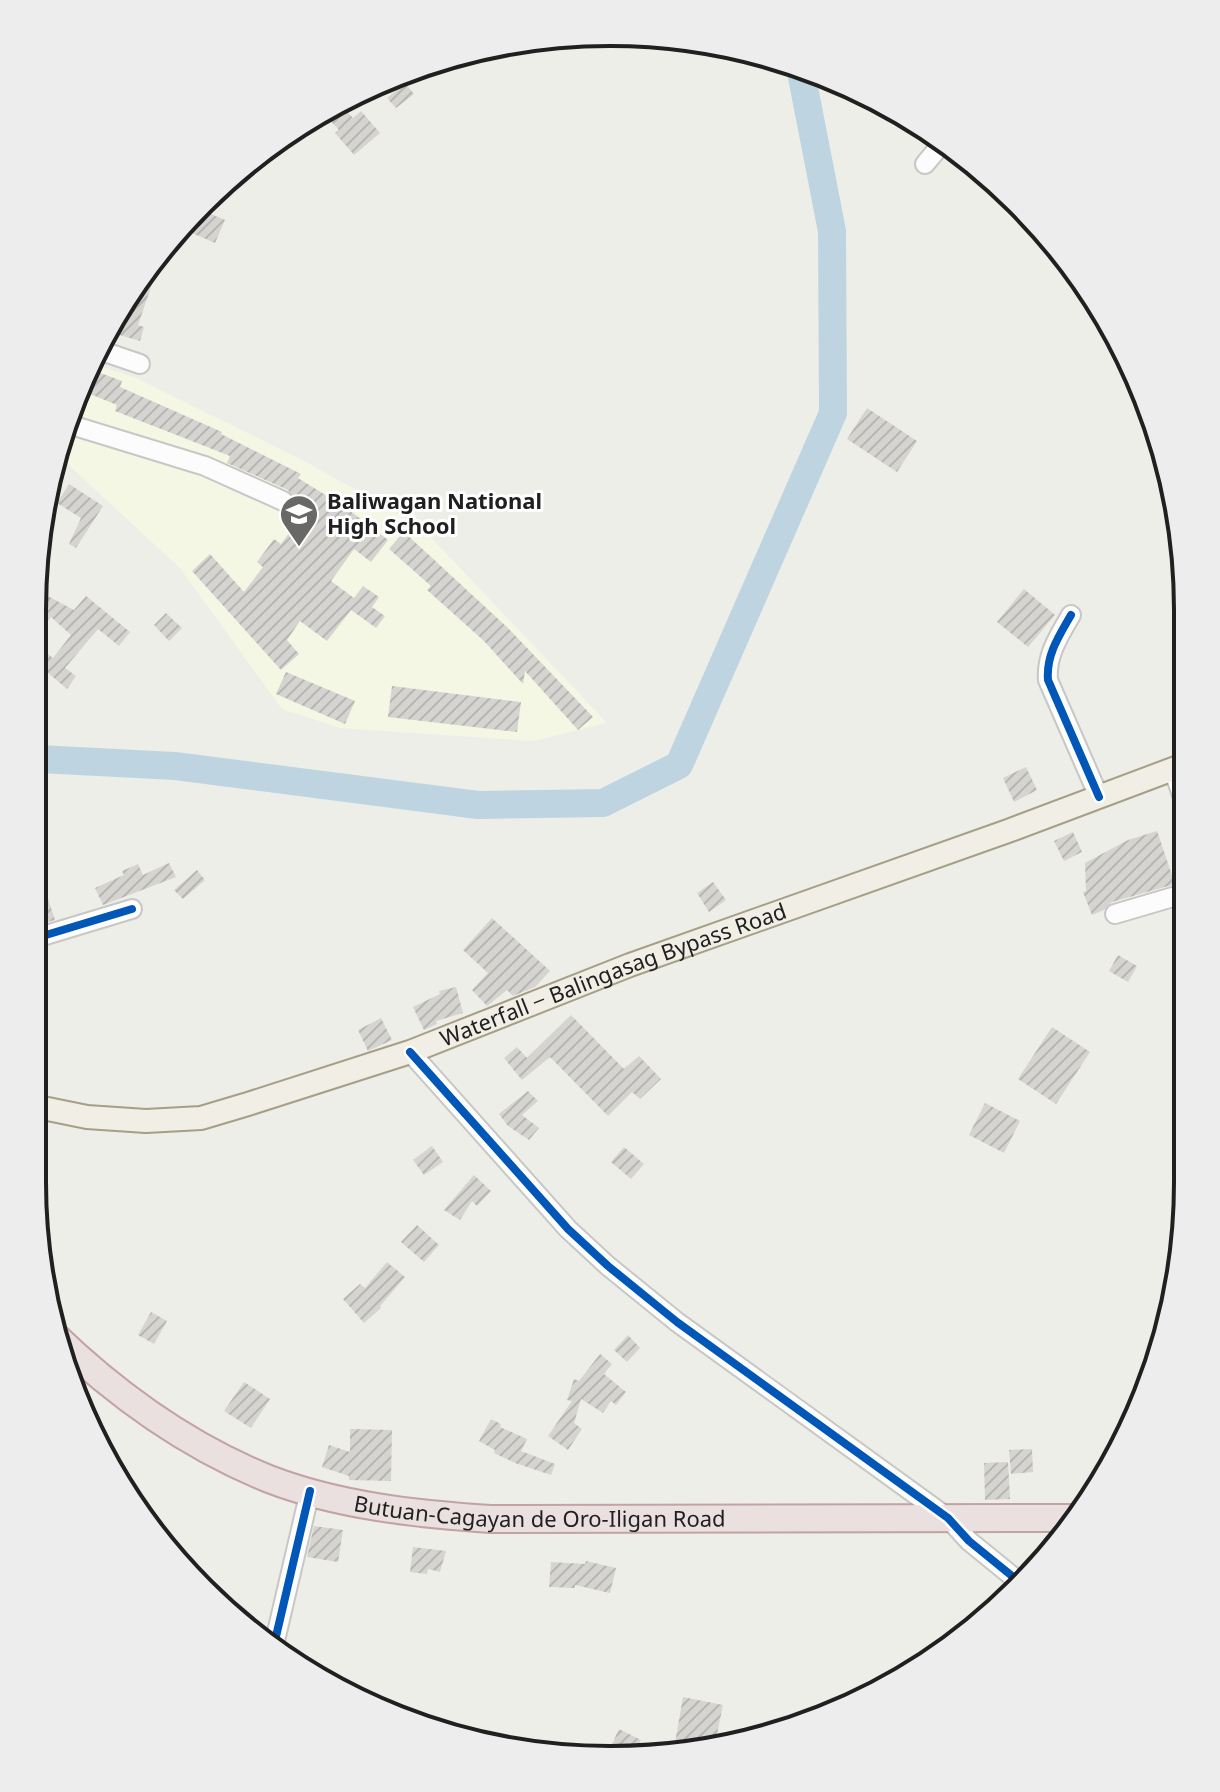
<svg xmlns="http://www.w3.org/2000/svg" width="1220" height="1792" font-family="'Noto Sans',sans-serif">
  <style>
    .education { fill: #f5f7e5 }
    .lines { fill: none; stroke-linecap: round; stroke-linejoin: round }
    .river { stroke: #bed5e1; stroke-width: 28 }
    .building { fill: url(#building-hatch) }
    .minor-casing { stroke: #c7c7c5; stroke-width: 22 }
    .major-casing { stroke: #a59f85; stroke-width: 26 }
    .highway-casing { stroke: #c3a2a6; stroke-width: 30 }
    .minor { stroke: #fcfcfc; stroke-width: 18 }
    .major { stroke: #f1eee6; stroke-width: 22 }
    .highway { stroke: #ebe0e0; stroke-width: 26 }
    .cycleway-casing { stroke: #fff; stroke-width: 13 }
    .cycleway { stroke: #0057b8; stroke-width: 8 }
    .labels { text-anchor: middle; stroke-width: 6; stroke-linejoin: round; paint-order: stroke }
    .poi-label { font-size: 22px; font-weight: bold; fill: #202020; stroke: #fff; text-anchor: start }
    .street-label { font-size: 22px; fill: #202020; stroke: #fff }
    .rim { fill: none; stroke: #202020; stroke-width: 4 }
  </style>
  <defs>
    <pattern id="building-hatch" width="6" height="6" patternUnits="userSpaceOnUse" patternTransform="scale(2)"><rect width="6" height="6" fill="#d5d4d0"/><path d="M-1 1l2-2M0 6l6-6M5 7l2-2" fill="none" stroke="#b7b6b2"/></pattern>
  </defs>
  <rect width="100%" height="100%" fill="#eeeee9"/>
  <polygon class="education" points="89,363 134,377 308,463 421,527 607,723 533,741 341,728 282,709 180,568 58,455"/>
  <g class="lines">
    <polyline class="river" points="39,759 175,766 478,805 603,803 679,765 833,413 832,231 800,67"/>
  </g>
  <g class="building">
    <polygon points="405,83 414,94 396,108 387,98"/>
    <polygon points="339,103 353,118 361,111 380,133 354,155 335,133 339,130 322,112"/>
    <polygon points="197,208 225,220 215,243 185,230"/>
    <polygon points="155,266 158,267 138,325 144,327 140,341 116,334 123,311"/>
    <polygon points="87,368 122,381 120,387 222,432 221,434 301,474 298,478 345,507 388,540 371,562 354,549 331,581 354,598 363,586 379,597 372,607 385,616 376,628 351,610 327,641 300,621 287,640 299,654 281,670 192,571 210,554 244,592 263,567 257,562 274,539 281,544 308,507 295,501 288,490 227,463 230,456 115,411 117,405 80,390"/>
    <polygon points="867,408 917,441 897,472 847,439"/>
    <polygon points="69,484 103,506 76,548 69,544 81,518 57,503"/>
    <polygon points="404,532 508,628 593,717 578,730 525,671 523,684 484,641 427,590 431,586 389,549"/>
    <polygon points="1024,589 1055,615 1028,647 997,622"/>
    <polygon points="42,593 74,610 86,596 130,632 119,646 98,629 65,668 76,676 67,689 40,666 41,649 53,658 71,635 51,617 41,631"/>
    <polygon points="166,613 182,628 169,641 154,625"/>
    <polygon points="286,672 355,701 345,724 276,694"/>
    <polygon points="392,686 521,702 517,732 388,717"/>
    <polygon points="1026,767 1037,790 1014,802 1003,778"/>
    <polygon points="1157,831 1175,884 1112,902 1104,910 1092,915 1083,892 1086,891 1085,863 1128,840"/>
    <polygon points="1073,832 1082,852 1064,861 1054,841"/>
    <polygon points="169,863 176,877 103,905 95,888 124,875 122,871 138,864 143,875"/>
    <polygon points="197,870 205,880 183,899 174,890"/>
    <polygon points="713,882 726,900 709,912 697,893"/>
    <polygon points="48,899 55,920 36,925 36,903"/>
    <polygon points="492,918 550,971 535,987 513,996 507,990 487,1006 472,990 488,973 463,950"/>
    <polygon points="1118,955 1137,966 1128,982 1109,971"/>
    <polygon points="456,987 463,1013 436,1021 437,1024 424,1030 413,1007 440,994 439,991"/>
    <polygon points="571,1015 624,1069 639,1056 661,1079 640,1099 632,1092 608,1116 550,1057 522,1080 504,1058 517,1047 527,1058"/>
    <polygon points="381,1018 392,1040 368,1051 358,1030"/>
    <polygon points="1052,1027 1090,1052 1056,1104 1018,1079"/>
    <polygon points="528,1091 538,1101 522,1115 539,1128 529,1140 508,1126 499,1114"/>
    <polygon points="985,1103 1020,1121 1004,1153 969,1135"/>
    <polygon points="432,1146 443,1162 424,1175 413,1160"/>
    <polygon points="624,1147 644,1164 631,1179 611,1162"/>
    <polygon points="474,1175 491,1191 477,1206 472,1201 460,1220 444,1210"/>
    <polygon points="417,1225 439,1245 424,1262 401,1242"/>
    <polygon points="387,1262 405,1277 380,1306 381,1308 364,1323 343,1299 360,1284 365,1288"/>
    <polygon points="151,1312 167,1321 154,1344 138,1335"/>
    <polygon points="628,1335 640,1348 627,1362 614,1350"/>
    <polygon points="600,1354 612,1364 604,1374 626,1392 616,1405 611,1401 603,1413 581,1399 574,1423 582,1429 568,1450 548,1436 572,1401 567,1400 574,1379 579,1381"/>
    <polygon points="244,1382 270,1399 251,1428 224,1411"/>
    <polygon points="491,1419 501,1424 500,1427 527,1439 521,1451 555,1464 551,1475 515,1463 494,1453 495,1450 479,1441"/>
    <polygon points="350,1429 392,1430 391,1481 349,1480 349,1476 322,1467 329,1445 350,1452"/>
    <polygon points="1032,1449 1033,1472 1011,1474 1009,1450"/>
    <polygon points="1008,1462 1010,1499 985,1500 984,1463"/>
    <polygon points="314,1526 343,1530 338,1562 307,1557"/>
    <polygon points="413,1547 446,1551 440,1572 428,1569 427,1574 410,1572"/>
    <polygon points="586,1561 616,1568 610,1593 575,1585 575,1588 549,1587 551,1562 585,1564"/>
    <polygon points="683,1697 723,1705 714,1749 675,1743"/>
    <polygon points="619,1729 641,1740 635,1752 608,1753"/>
  </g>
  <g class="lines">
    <defs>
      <g id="minor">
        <polyline points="925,164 945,140"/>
        <polyline points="214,191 216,192 216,189"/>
        <polyline points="96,349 140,364"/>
        <polyline points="68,424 205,466 283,501"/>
        <path d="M1071,615C1059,636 1046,655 1048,680L1099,797"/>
        <polyline points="1173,769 1182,795"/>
        <polyline points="1115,914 1183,894"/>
        <polyline points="36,938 132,909"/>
        <polyline points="410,1052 568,1229 608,1266 677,1322 948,1518 969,1541 1023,1585"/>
        <polyline points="274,1645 310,1491"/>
      </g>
      <g id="major">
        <path id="s1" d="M33,1106L87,1117L146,1121L201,1118L248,1104L410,1052L630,965L1008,831L1181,766"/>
      </g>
      <g id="highway">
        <path id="s2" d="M52,1333C115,1394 187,1446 269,1479C339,1506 417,1514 491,1519L1078,1518"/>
      </g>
    </defs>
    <use href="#minor" class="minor-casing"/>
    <use href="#major" class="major-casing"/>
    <use href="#highway" class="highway-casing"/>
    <use href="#minor" class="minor"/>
    <use href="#major" class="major"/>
    <use href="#highway" class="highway"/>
    <defs>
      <g id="cycleway">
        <path d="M1071,615C1059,636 1046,655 1048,680L1099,797"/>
        <polyline points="36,938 132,909"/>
        <polyline points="410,1052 568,1229 608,1266 677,1322 948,1518 969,1541 1023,1585"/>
        <polyline points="274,1645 310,1491"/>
      </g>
    </defs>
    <use href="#cycleway" class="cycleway-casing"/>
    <use href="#cycleway" class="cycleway"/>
  </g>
  <defs>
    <symbol id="school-pin" viewBox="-11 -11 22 30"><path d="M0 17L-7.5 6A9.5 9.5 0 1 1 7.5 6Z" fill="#686866" stroke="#fff"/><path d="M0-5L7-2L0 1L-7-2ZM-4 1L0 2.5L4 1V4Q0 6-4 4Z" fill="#fff"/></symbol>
  </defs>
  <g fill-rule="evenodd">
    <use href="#school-pin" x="277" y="492" width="44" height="60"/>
  </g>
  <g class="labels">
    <g class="poi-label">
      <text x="327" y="509">Baliwagan National<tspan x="327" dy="25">High School</tspan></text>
    </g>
    <g class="street-label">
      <text dy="8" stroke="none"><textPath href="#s1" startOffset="606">Waterfall ‒ Balingasag Bypass Road</textPath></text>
      <text dy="8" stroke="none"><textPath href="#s2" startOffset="538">Butuan-Cagayan de Oro-Iligan Road</textPath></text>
    </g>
  </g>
  <path d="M0 0H1220V1792H0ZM610 46H610A564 564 0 0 1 1174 610V1182A564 564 0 0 1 610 1746H610A564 564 0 0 1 46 1182V610A564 564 0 0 1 610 46Z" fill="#ededed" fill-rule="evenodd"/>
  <path class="rim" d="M610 46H610A564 564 0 0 1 1174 610V1182A564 564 0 0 1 610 1746H610A564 564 0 0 1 46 1182V610A564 564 0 0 1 610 46Z"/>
</svg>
